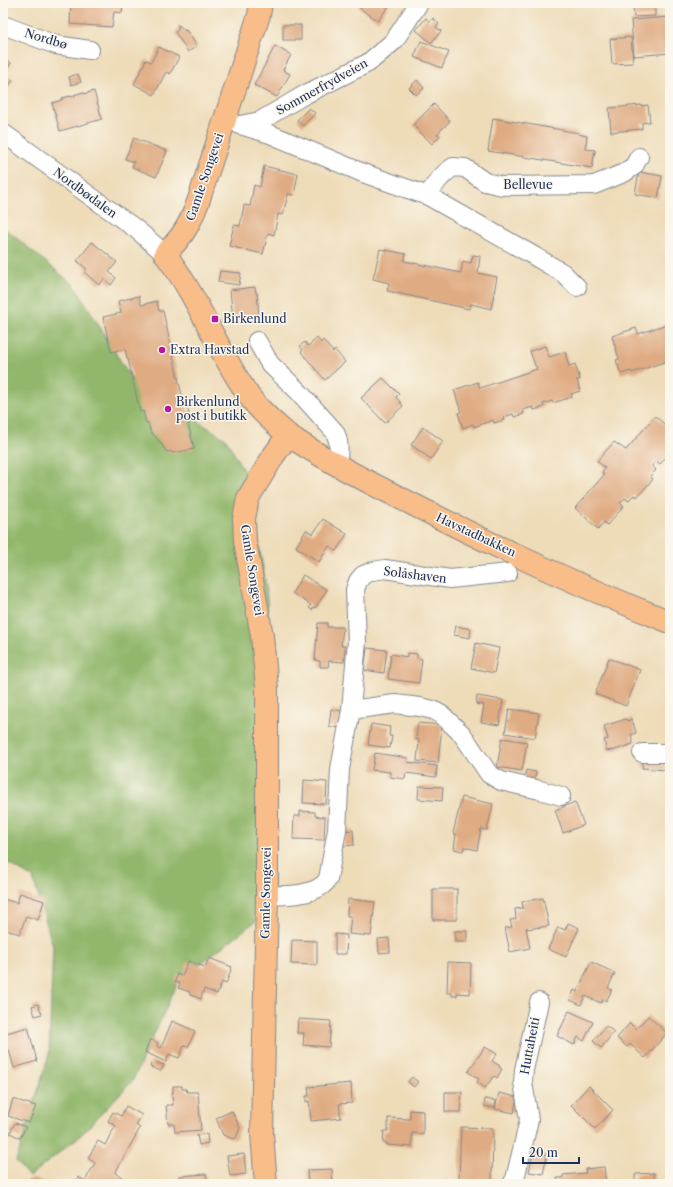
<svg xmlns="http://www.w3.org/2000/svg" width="673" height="1187" font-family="'Libre Caslon Text',serif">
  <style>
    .forest { fill: #92b76c; stroke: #567365 }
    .building { fill: #dfab82 }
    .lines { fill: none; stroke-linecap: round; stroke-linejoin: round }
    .minor-casing { stroke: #84868c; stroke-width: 20 }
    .major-casing { stroke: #84868c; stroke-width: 24 }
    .minor { stroke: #fff; stroke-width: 18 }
    .major { stroke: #f8bd89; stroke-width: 22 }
    .poi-dot { fill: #b5179e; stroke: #fbf7ec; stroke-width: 1.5 }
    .labels { text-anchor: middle; stroke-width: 3; stroke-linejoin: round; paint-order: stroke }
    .street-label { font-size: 12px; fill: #1b2f5e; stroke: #fbf7ec }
    .poi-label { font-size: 12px; fill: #1b2f5e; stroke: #fbf7ec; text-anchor: start }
  </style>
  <rect width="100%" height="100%" fill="#fbf7ec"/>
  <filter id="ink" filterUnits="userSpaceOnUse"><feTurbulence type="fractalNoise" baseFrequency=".025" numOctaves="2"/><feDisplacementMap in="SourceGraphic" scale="8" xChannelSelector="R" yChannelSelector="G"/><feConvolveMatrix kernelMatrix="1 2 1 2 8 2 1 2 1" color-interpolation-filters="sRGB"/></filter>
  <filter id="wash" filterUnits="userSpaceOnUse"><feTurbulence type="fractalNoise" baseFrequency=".012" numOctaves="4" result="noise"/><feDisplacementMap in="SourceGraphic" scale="16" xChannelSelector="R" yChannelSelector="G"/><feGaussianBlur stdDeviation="0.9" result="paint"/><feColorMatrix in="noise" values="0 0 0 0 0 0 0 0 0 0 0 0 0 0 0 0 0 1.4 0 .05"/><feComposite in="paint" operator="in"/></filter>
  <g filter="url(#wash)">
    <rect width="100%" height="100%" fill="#eedcb9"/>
    <polygon class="forest" points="3,227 75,286 132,380 226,439 247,477 266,586 274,697 265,914 179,980 133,1080 81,1135 29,1177 16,1161 49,1055 53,946 33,878 3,860"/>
    <g id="blocks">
      <g class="building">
        <polygon points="71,3 123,3 122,13 114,12 112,27 70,24"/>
        <polygon points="361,3 388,3 390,4 378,21 358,7"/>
        <polygon points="655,5 655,16 634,17 633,7"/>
        <polygon points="670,17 670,53 634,56 631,20"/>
        <polygon points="426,18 430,22 433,18 439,24 436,27 441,31 431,43 416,30"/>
        <polygon points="179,25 185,31 186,30 197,46 188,52 175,32 179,29 177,26"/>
        <rect x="283" y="25" width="18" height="15"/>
        <polygon points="631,37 633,63 612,64 610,39"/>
        <polygon points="421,41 449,52 442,68 414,57"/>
        <polygon points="275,46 291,55 283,70 290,74 277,97 254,85"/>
        <polygon points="159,47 179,57 170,74 166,72 154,95 134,84 146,60 151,62"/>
        <polygon points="3,58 11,63 4,75 13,80 5,92 3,90"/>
        <polygon points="78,74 81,82 71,85 69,77"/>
        <polygon points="417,80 424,88 416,95 409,88"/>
        <polygon points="94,91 102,119 60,131 52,103 62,100 62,98 71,96 71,97 75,96 74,95 83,92 84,94"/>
        <polygon points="434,104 450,121 437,134 440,136 432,144 413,125"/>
        <polygon points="641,105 641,106 648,105 650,122 642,123 642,129 611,132 609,108"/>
        <polygon points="309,108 315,113 303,126 297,120"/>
        <polygon points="493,118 579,133 578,134 587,136 585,149 595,150 592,168 488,151"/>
        <polygon points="134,138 167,151 156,177 132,167 134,162 125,159"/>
        <polygon points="264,166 298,174 294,195 288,194 283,215 278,214 274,235 268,233 263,254 229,246 234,225 240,226 244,205 250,206 254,185 260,187"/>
        <polygon points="639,172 662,176 658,198 635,194"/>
        <polygon points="92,242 117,262 109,272 116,278 111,285 104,279 99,285 84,272 87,269 77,261"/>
        <polygon points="380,249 406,254 404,261 461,273 463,261 471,263 473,255 480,256 478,273 497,277 491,309 471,304 469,309 387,291 389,283 373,279"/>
        <polygon points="220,271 241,273 239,285 218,282"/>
        <polygon points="255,287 256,293 257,293 259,316 233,319 230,290"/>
        <polygon points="139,296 141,305 157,301 159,311 163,311 183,400 185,400 189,414 186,414 194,449 172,453 171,451 167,452 160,442 150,431 148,422 146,423 143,411 140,412 128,359 127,359 125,349 111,352 103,317 121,313 118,301"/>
        <polygon points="670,323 670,360 632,373 631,371 621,374 616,360 619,359 612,336 636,328 638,334"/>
        <polygon points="317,338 321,343 323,340 333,352 335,350 345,362 325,380 301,352 303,350 300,346 305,342 308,346"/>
        <polygon points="545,346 549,357 565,352 569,366 575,364 580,379 577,380 580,391 571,394 572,397 553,403 552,401 543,404 544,407 534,410 533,407 523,410 524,414 514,417 513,414 504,417 505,420 494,423 493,420 474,427 473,424 463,428 458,413 461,412 454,390 478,382 480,388 537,369 536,366 535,366 530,351"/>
        <polygon points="383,378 399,394 396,397 403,406 385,423 361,398"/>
        <polygon points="655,416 670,429 670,452 660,464 656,461 652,466 656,470 650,476 653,479 637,497 634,495 628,501 625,498 620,503 624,506 607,525 604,522 598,529 575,508 604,475 602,472 605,468 597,461 614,442 626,450"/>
        <polygon points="423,427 443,441 431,459 411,445"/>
        <polygon points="323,519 347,534 336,551 329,546 319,562 296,547 306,530 313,534"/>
        <polygon points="303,575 327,590 315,608 314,607 312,610 309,608 311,605 292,593"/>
        <polygon points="318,623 327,623 327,627 343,627 341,646 345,646 344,662 329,661 328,667 320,667 320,661 315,660"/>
        <polygon points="456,626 471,629 470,638 454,635"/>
        <polygon points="476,643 499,648 494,673 471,668"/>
        <polygon points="367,648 387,650 384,673 364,670"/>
        <polygon points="407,653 417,654 417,658 422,659 419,683 388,679 391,654 407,657"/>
        <polygon points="609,658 640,670 626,706 595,694"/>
        <polygon points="477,696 503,700 499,725 481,722 484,705 476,704"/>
        <polygon points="331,709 341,711 339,728 329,726"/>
        <polygon points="509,709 539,713 535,738 505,733"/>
        <polygon points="626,719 627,721 632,719 636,733 631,735 633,744 612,751 612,750 607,751 604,740 608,739 604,726"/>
        <polygon points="418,723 442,725 438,763 417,761 419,740 416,739"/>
        <polygon points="371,724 390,727 389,736 392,736 390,748 368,745"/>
        <polygon points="502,738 527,742 522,771 497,767"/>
        <polygon points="375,753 408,758 407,762 437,766 436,777 406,773 405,779 390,777 390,772 372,770"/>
        <polygon points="643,757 666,758 665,770 642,768"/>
        <polygon points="526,770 536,772 534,782 524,780"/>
        <polygon points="304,780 327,782 326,804 303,803"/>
        <polygon points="419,786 443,787 442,801 418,799"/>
        <polygon points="462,797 493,804 487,830 481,829 477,850 464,847 463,851 454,849 456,834 453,833"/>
        <polygon points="575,802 584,825 563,833 555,810"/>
        <polygon points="300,811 315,812 315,816 325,817 324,840 293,839 294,816 300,816"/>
        <polygon points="353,830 354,845 344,846 343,831"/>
        <rect x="433" y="889" width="24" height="31"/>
        <polygon points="20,893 44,901 38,920 26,916 20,934 3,929 3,899 17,903"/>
        <polygon points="543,898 549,926 527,929 527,927 526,928 530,948 510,952 505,928 512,927 510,920 516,919 515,909 523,908 522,902"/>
        <polygon points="348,899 375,902 371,936 349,934 351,916 347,916"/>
        <polygon points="568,923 579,928 566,957 548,949 558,927 565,930"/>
        <rect x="455" y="931" width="12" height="11"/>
        <polygon points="335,934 347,935 346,954 335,954"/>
        <polygon points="389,938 390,952 379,953 378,939"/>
        <polygon points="292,940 317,941 317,965 291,964"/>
        <polygon points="209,958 232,967 226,984 222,982 217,994 204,989 201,999 189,994 190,992 178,988 180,983 175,982 177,974 182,976 188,961 205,967"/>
        <polygon points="448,962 471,963 470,994 457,993 457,996 452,996 452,993 447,993"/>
        <polygon points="591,962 615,973 608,988 612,990 606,1001 603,999 601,1003 585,996 581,1005 570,1000 574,990 577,992"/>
        <polygon points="38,1004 42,1014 35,1016 32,1006"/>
        <polygon points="569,1011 593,1022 584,1041 578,1037 574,1045 557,1036"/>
        <polygon points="648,1016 667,1033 645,1058 630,1044 627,1047 617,1038 630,1023 636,1029"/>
        <polygon points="298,1019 331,1021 329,1047 303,1045 304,1033 297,1033"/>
        <polygon points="172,1021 195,1031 188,1047 184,1046 179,1058 169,1054 166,1062 145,1052 150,1039 158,1043 157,1046 161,1048"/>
        <polygon points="606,1026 614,1032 601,1048 593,1041"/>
        <polygon points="28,1027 37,1061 14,1068 9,1050 3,1052 3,1034"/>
        <polygon points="485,1047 497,1054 492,1061 500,1066 499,1067 502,1069 497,1078 494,1076 485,1088 477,1082 479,1079 468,1072"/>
        <polygon points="152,1061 164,1065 161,1071 150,1067"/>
        <polygon points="412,1077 418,1082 414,1087 408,1082"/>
        <polygon points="351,1083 352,1103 339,1104 341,1118 311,1121 309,1101 306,1102 306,1096 309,1096 308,1087"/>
        <polygon points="173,1086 182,1086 182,1089 186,1089 187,1092 198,1092 201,1130 175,1132 174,1124 168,1124 166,1105 173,1105 172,1093 173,1093"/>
        <polygon points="589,1086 613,1110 595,1129 571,1105"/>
        <polygon points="445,1092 462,1092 461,1112 445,1112"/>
        <polygon points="499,1093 517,1097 514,1113 495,1109"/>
        <polygon points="13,1099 36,1106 29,1123 8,1116"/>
        <polygon points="485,1099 496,1101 495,1108 484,1106"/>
        <polygon points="126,1106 142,1115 136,1125 140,1128 115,1173 122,1177 118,1184 110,1183 109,1184 73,1184 78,1177 85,1181 95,1163 88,1158 98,1141 105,1145 110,1135 116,1126 108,1121 113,1112 121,1116"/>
        <polygon points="410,1110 423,1111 423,1134 412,1133 412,1147 387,1145 387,1143 383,1143 384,1131 388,1131 388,1118 410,1119"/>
        <polygon points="232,1111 240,1128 236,1138 233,1139 223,1135 216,1118"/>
        <polygon points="15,1123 26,1127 20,1138 10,1133"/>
        <polygon points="461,1127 493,1128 492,1181 459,1180"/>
        <polygon points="207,1134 208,1143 199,1145 197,1135"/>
        <polygon points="533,1152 547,1155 543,1174 529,1172"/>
        <polygon points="244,1154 246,1174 230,1176 227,1156"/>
        <polygon points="604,1167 606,1184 558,1184 557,1178 563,1178 563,1175 586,1173 585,1169"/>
        <polygon points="332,1169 333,1184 308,1184 307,1170"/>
        <polygon points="654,1173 654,1184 635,1184 635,1175 636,1175 636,1174"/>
        <polygon points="206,1174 207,1184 179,1184 179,1176"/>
        <polygon points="30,1178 51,1183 51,1184 29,1184"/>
      </g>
    </g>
  </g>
  <g filter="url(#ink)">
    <use href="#blocks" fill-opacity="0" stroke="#84868c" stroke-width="1"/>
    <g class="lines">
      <defs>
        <g id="minor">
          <polyline points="3,25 56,45 90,50"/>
          <polyline points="240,125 270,134 363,173 428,196 529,253 563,273 577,287"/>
          <polyline points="240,125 260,121 304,95 368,63 394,41 419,3"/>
          <polyline points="3,133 136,229 165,254"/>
          <path d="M428,196C434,184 441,175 453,167L465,168L485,182L502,186L594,185L624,173L634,166L639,157"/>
          <path d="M257,341L270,364L298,391L335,432C340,443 339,452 337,464"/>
          <polyline points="351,710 395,704 420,707 433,710 442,715 462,734 489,774 501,781 540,790 561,796"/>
          <polyline points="642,753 670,753"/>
          <path d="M267,895C284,896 318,896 328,879L337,830L340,769L351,710L357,641L355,590L358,581L363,575L373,571L385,569L450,579L508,573"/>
          <polyline points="512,1184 515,1179 529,1120 523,1082 524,1070 539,1002"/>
        </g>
        <g id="major">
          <path d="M261,3L259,15L198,202C189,226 183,236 165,254C199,298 217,351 249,396C260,411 274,423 288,435L274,455L248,498L244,519L245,541L262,636L267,688V895L262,1134L266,1184"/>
          <path d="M288,435C328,462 372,484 416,506C498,548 584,588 670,622"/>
        </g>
      </defs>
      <use href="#minor" class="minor-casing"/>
      <use href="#major" class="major-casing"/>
      <use href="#minor" class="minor"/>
      <use href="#major" class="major"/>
    </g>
  </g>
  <g class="poi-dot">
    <rect x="211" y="315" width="8" height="8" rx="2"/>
    <circle cx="162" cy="350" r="4"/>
    <circle cx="168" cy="409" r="4"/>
  </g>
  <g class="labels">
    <g class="street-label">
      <text transform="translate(46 39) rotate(17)" y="4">Nordbø</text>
      <text transform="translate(322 87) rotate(-29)" y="4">Sommerfrydveien</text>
      <text transform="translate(205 177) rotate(-71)" y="4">Gamle Songevei</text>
      <text x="528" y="189">Bellevue</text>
      <text transform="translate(85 193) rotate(36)" y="4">Nordbødalen</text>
      <text transform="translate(476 535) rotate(25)" y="4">Havstadbakken</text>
      <text transform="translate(252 570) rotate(81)" y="4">Gamle Songevei</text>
      <text transform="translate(415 575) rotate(7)" y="4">Solåshaven</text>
      <text transform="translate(266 893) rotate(-89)" y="4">Gamle Songevei</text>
      <text transform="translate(530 1046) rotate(-79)" y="4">Huttaheiti</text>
    </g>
    <g class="poi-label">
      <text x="223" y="323">Birkenlund</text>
      <text x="170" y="354">Extra Havstad</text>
      <text x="176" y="406">Birkenlund<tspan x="176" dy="14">post i butikk</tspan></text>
    </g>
  </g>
  <rect width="673" height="1187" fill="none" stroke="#fbf7ec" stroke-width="16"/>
  <path d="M523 1157v6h56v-6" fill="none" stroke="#1b2f5e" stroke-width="2"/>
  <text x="529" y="1157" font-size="12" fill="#1b2f5e" stroke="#fbf7ec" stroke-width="3" paint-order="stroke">20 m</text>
</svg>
